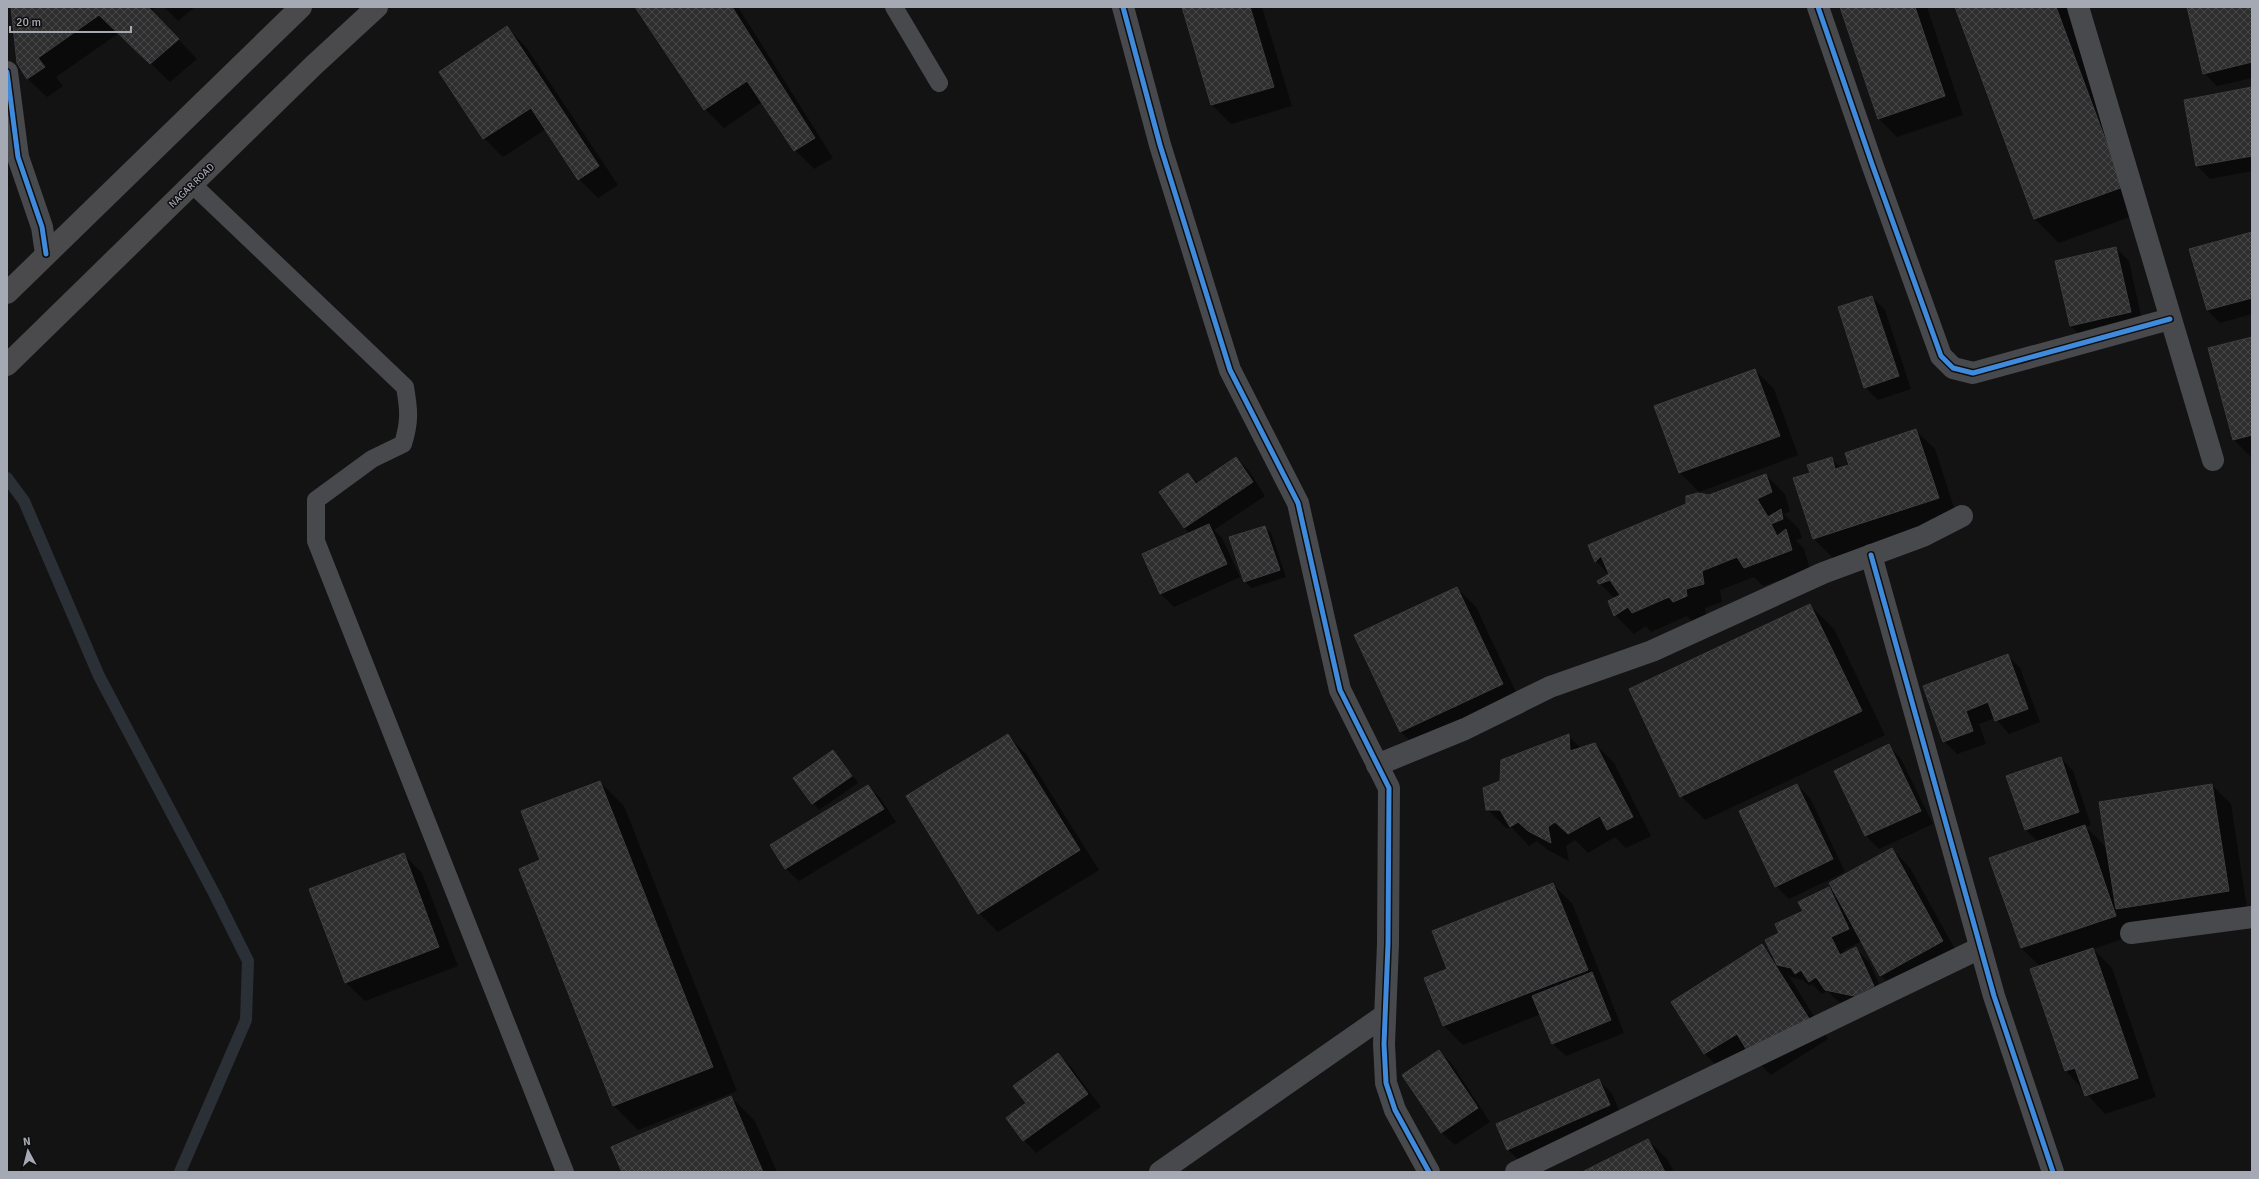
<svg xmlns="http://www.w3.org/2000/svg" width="2259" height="1179" font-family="Signika,sans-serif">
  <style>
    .shadow { fill: #0007 }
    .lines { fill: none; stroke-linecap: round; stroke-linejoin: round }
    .stream { stroke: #2a3036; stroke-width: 12 }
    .building { fill: url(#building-cross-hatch); stroke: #3c3d40 }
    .lane { stroke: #48494c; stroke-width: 18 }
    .street { stroke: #48494c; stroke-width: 22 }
    .highway { stroke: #4a4a4d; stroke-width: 22 }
    .cycleway-casing { stroke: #0e0e0f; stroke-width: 8 }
    .cycleway { stroke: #408adc; stroke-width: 5 }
    .labels { text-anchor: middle; stroke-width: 3; stroke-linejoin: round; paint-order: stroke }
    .street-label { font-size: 10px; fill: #a5a9b4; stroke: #0e0e0f }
  </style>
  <defs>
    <pattern id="building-cross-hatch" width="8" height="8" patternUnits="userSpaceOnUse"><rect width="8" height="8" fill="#2e2e2f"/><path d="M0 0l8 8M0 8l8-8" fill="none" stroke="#49494b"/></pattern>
  </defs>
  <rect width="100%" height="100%" fill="#131314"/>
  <g class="shadow">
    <polygon points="12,7 156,7 151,11 197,59 170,82 119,33 56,77 63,86 47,97 28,79 18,63"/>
    <polygon points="164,7 195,7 178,21"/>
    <polygon points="636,7 738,7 833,158 814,169 795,150 762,102 724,128 705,109"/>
    <polygon points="1183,7 1262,7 1292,106 1231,124 1212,105"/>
    <polygon points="1841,7 1927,7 1963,115 1897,137 1878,118"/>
    <polygon points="1956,7 2070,7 2146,211 2059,243 2035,219"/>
    <polygon points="2188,7 2252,7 2252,78 2217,86 2204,73"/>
    <polygon points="507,28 526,47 618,185 598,198 579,179 546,129 503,157 484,138"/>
    <polygon points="2252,88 2252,171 2210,179 2197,166 2185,101"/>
    <polygon points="2252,233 2252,314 2220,323 2207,310"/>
    <polygon points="2116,248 2129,261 2143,325 2083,339 2071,326"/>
    <polygon points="1872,297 1885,310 1911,389 1878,400 1865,387"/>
    <polygon points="2252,338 2252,458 2234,440 2209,349"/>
    <polygon points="1755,370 1774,389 1798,455 1699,492 1680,473 1656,407"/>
    <polygon points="1916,431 1935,449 1957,517 1833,558 1814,539 1831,458 1841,468 1850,465"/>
    <polygon points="1236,458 1249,471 1265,496 1214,530 1222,538 1240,577 1174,607 1161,594 1143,555 1190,533 1184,528 1188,474 1198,483"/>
    <polygon points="1766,475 1785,494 1790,511 1784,514 1799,529 1802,538 1796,540 1804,549 1810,569 1763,586 1754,577 1720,590 1722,602 1705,608 1706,615 1692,621 1687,616 1651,632 1646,626 1634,634 1615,615 1615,599 1600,583 1609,575 1596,561 1589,546"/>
    <polygon points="1265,527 1271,533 1286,577 1252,588 1245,582"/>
    <polygon points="1457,588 1476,607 1521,703 1420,750 1401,732 1356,635"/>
    <polygon points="1810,605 1834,629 1885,735 1705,820 1681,796"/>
    <polygon points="2007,655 2020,668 2040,722 2009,734 1995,718 1979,724 1986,744 1957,754 1944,741 1924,686"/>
    <polygon points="1007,735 1026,754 1099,870 998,932 979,913"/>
    <polygon points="1568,736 1581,748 1595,744 1614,763 1651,836 1626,848 1615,837 1588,853 1575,840 1566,846 1569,861 1548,850 1537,841 1529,846 1512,828 1506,828 1487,809 1501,781"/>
    <polygon points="1889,746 1901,759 1933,824 1879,849 1866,836 1835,771"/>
    <polygon points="833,751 858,783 819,810 794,778"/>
    <polygon points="2061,758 2073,771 2091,825 2086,827 2104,845 2107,856 2212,785 2231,804 2247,909 2136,928 2130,922 2135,935 2093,949 2112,968 2156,1097 2105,1114 2066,1071 2032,970 2041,967 2021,948 2038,842 2026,830 2008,776"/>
    <polygon points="600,782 624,806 737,1091 638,1130 614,1106 541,861"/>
    <polygon points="1797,785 1810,798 1845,872 1789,899 1776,886"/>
    <polygon points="868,786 881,799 896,822 799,881 786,869"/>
    <polygon points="1892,849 1910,868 1961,960 1900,994 1881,976 1862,941 1844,950 1845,953 1856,949 1869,962 1886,999 1868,1009 1839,1002 1827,991 1822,994 1812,984 1809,986 1803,980 1791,977 1787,973 1828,1039 1771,1075 1751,1056 1724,1073 1705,1054 1672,1002 1761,945 1775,959 1781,934 1804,912 1829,888 1836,896"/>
    <polygon points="403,854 422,873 458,966 365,1001 346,983 311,890"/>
    <polygon points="1553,885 1572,903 1624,1033 1566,1056 1553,1044 1541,1014 1463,1045 1444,1026 1425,979 1448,969"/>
    <polygon points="1439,1051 1452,1064 1490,1122 1455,1145 1442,1133 1403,1075"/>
    <polygon points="1058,1054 1071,1067 1101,1107 1036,1153 1024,1140 1027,1103"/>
    <polygon points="1599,1081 1612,1093 1622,1118 1521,1162 1508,1150"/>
    <polygon points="731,1097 755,1121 777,1172 623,1172"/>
    <polygon points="1648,1140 1667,1159 1674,1172 1584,1172"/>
  </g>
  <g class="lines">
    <polyline class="stream" points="7,478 24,501 99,676 215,895 248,961 246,1020 180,1172"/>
  </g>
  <g class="building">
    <polygon points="11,7 148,7 179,39 150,64 99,15 38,58 45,67 27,79 17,63"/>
    <polygon points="635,7 732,7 815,138 794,151 747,81 704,110"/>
    <polygon points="1182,7 1250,7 1274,87 1211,105"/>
    <polygon points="1840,7 1915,7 1945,96 1878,119"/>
    <polygon points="1955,7 2056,7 2123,187 2034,219"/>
    <polygon points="2187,7 2252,7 2252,62 2203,74"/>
    <polygon points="507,26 599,166 578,180 531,108 483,139 439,72"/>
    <polygon points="2252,87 2252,156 2196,166 2184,100"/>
    <polygon points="2252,232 2252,298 2207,310 2189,249"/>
    <polygon points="2116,247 2131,312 2070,326 2055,261"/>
    <polygon points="1872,296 1899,376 1864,388 1838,307"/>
    <polygon points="2252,337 2252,435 2233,440 2208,348"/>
    <polygon points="1755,369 1780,436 1679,473 1654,406"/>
    <polygon points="1916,429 1939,498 1813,539 1793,478 1810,473 1807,465 1832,457 1835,469 1849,465 1845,453"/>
    <polygon points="1236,457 1253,482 1184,528 1159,492 1188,473 1196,484"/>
    <polygon points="1766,474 1772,492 1757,499 1768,517 1781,509 1783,519 1771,524 1777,536 1786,529 1792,550 1744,568 1737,557 1702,571 1704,584 1686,589 1687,596 1673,602 1669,597 1632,613 1628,607 1614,616 1608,601 1620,595 1610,580 1599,584 1597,581 1609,574 1601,556 1595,562 1588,545 1686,504 1686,496 1698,493 1709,495"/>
    <polygon points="1209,524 1227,564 1160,594 1142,554"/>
    <polygon points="1265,526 1280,570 1244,582 1229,537"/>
    <polygon points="1457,587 1503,684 1400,732 1354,635"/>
    <polygon points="1810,604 1862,711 1680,797 1629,689"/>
    <polygon points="2008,654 2028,709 1995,721 1988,702 1966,711 1973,731 1943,742 1923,686"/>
    <polygon points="1008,734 1080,850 978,914 906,796"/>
    <polygon points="1569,734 1570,751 1595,743 1633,817 1607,830 1600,816 1568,834 1555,822 1548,827 1551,843 1528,831 1518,822 1510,827 1500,810 1486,810 1483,788 1500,781 1501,760"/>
    <polygon points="1889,744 1921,811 1865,836 1834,771"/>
    <polygon points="833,750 852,776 812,804 793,778"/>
    <polygon points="2061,757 2079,812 2025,830 2006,776"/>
    <polygon points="600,781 713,1067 613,1106 519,869 540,860 521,811"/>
    <polygon points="1797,784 1833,859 1775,887 1739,811"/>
    <polygon points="2212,784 2229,891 2116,909 2099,802"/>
    <polygon points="868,785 884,809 785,869 770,845"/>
    <polygon points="2085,825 2116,916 2021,948 1989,858"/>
    <polygon points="1892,848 1943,941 1880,976 1829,883"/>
    <polygon points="404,853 439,947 345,983 309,889"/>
    <polygon points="1553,883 1588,970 1443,1026 1424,978 1447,969 1432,931"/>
    <polygon points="1829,887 1849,929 1831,937 1840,955 1856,947 1874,986 1854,996 1825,990 1816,977 1809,982 1801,970 1795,974 1791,968 1777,965 1765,940 1779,933 1775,924 1803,911 1798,902"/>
    <polygon points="1762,944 1810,1020 1751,1057 1737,1034 1704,1054 1671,1002"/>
    <polygon points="2093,948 2138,1078 2085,1096 2075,1068 2065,1071 2030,969"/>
    <polygon points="1592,972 1611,1020 1552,1044 1532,996"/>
    <polygon points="1439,1050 1478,1108 1441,1133 1402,1075"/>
    <polygon points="1058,1053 1088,1094 1023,1141 1006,1118 1026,1103 1013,1086"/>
    <polygon points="1599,1079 1610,1105 1507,1150 1496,1124"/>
    <polygon points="731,1096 763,1172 622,1172 611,1147"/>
    <polygon points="1648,1139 1665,1172 1582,1172"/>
  </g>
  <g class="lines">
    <g class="lane">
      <polyline points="894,7 939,83"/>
      <path d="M192,184L405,387C409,410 410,421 403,444L372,459L316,500V541L565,1172"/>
    </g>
    <g class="street">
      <polyline points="1123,7 1160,145 1230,370 1298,503 1340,690 1389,788 1388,944 1384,1044 1386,1083 1395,1110 1429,1172"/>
      <polyline points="1818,7 1872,164 1941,356 1953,368 1973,373 2170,319"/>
      <polyline points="2078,7 2213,460"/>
      <polyline points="7,72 18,157 42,227 46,254"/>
      <polyline points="1871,555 1994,996 2053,1172"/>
      <polyline points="1377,765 1465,729 1550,687 1652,651 1823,573 1923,536 1962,516"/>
      <polyline points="2131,933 2252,917"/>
      <polyline points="1160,1172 1385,1015"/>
      <polyline points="1516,1172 1980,948"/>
    </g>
    <g class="highway">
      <polyline points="7,293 301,7"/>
      <polyline points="7,365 313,66 377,7"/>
    </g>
    <defs>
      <g id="cycleway">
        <polyline points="1123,7 1160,145 1230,370 1298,503 1340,690 1389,788 1388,944 1384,1044 1386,1083 1395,1110 1429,1172"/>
        <polyline points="1818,7 1872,164 1941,356 1953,368 1973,373 2170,319"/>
        <polyline points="7,72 18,157 42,227 46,254"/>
        <polyline points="1871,555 1994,996 2053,1172"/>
      </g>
    </defs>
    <use href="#cycleway" class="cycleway-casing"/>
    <use href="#cycleway" class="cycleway"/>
  </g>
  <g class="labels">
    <g class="street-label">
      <text transform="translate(191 185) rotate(-44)" y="4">NAGAR ROAD</text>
    </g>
  </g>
  <rect width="2259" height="1179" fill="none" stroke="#a5a9b4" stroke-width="16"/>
  <g transform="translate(28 1151) rotate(353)" stroke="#0e0e0f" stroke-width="3" paint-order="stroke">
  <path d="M0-3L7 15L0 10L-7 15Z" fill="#a5a9b4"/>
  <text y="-6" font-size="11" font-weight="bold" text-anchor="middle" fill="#a5a9b4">N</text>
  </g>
  <path d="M10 26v6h121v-6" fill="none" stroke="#a5a9b4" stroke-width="2"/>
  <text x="16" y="26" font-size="12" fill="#a5a9b4" stroke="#0e0e0f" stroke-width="3" paint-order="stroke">20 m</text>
</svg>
